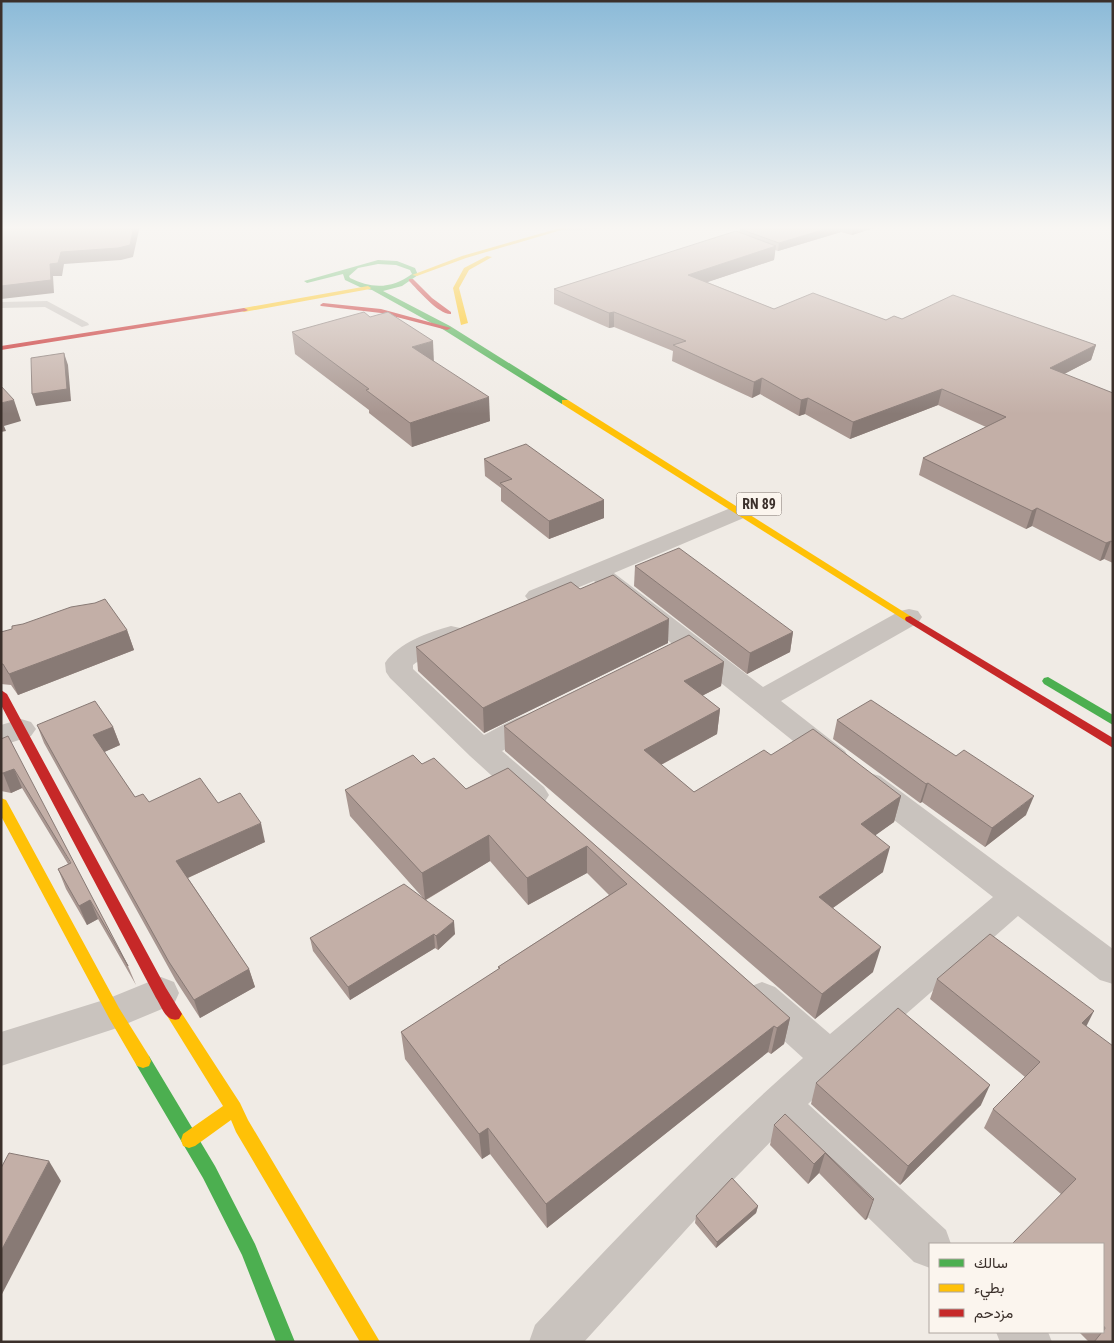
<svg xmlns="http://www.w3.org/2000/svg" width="1114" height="1343" font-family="'Roboto Condensed',Vazirmatn,sans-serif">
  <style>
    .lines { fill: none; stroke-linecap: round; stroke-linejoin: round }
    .lane { fill: #c9c3be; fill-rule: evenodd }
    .street { fill: #c9c3be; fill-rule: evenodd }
    .fast { fill: #4caf50; fill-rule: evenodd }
    .slow { fill: #ffc107; fill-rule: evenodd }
    .jam { fill: #c62828; fill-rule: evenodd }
    .wall { fill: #a89690 }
    .shaded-wall { fill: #887a75 }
    .building { fill: #c3afa7; stroke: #887a75 }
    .labels { text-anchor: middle; stroke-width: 4; stroke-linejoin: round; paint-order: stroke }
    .shield { fill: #fbf5ee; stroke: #756b66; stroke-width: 1 }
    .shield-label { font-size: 14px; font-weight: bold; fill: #3b302b }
  </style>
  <rect width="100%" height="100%" fill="#f0ebe5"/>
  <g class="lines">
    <g class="lane">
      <polygon points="583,226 621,226 617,228 561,231 557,229 561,227"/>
      <polygon points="47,301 88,323 89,325 82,327 45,307 1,308 1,302"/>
    </g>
    <g class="street">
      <polygon points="738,505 746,507 749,512 746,517 614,573 763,687 900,611 909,609 918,611 922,617 918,623 781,701 845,751 849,758 845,765 834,769 823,765 594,581 538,604 529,601 525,596 529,591"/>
      <path d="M451,626L460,628L464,634C457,645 426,655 413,665V669L484,735C503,726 527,708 548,714L552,721L548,728L502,751L544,787L549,795L544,803L533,806L522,803L470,756L390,678L386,672L385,663C398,643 429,632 451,626Z"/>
      <polygon points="21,719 31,722 36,729 31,736 1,746 1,725"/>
      <path d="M869,773L880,776L1113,949V984L1100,980L1018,916L889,1029L808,1104L946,1230L951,1244H930V1268L914,1262L780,1132L703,1211L584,1342H529L535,1325C621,1233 708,1142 803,1058L749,1009L744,998L749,987L762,982L775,987L830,1034L993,897L858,792L854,784L858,776Z"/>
      <polygon points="161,977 174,982 179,993 174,1004 114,1029 1,1066 1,1032 107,999"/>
      <polygon points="996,1332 1048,1332 1052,1342 1000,1342"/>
    </g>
    <g class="fast">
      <path d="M378,260L397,261L415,268L418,275L402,286L383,291L450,326L568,400V404H562L444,330L372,290L362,288L345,280L343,274L307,283L304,281ZM378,264L396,265L410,270L412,274C392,289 371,289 350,278L349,276L358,268Z"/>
      <polygon points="1048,677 1113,715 1113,725 1044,684 1042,681 1044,678"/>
      <polygon points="143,1054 149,1056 215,1166 255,1244 295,1342 276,1342 242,1255 203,1178 137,1066 135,1061 137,1056"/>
    </g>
    <g class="slow">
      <polygon points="567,226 575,226 466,258 417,276 412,275 462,256"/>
      <polygon points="487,256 492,257 469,270 459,288 468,323 461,325 453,288 464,268"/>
      <polygon points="368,286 371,288 370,289 244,312 240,310 244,308"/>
      <polygon points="562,400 568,400 915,619 914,621 906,621 562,404"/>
      <polygon points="1,798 6,800 119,1008 149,1056 151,1061 149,1066 143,1068 137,1066 109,1018 1,816"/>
      <polygon points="174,1007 179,1009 240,1103 248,1120 380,1342 360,1342 236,1132 231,1120 195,1146 189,1148 183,1146 181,1140 183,1134 223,1106 169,1019 166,1014 169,1009"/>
    </g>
    <g class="jam">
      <path d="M409,279H413L432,298L451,312V314C439,315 418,290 409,281Z"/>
      <polygon points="323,303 381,309 451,328 447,330 381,313 321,306 320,305"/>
      <polygon points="244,308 248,310 246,311 1,350 1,346"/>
      <polygon points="910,616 1113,738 1113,748 906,621 905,619 906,617"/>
      <path d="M1,690L7,694L166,988L182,1014L179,1019C166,1023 162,1007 156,998L1,705Z"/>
    </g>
  </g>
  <g class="wall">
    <polygon points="749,226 880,226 852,235 841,232 778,251 775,250 774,260 707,282 774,309 886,320 902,319 1096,345 1091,360 1064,374 1113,393 1113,563 1104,559 1100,561 1032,526 1026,529 919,475 923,458 986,427 938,405 850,439 805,414 799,416 760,394 752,398 672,361 673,351 614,327 609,328 554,304 554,289 739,232 740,229"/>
    <polygon points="292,332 434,361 490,421 412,447 369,413 369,410 295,354"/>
    <polygon points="484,459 604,500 604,518 549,539 501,501 501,488 485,476"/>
    <polygon points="635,566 793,632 790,652 747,674 634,586"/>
    <polygon points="580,589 668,643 484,733 418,671 416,647"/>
    <polygon points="127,630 134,650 18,695 11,685 1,684 1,632"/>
    <polygon points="724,662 721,686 702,696 720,709 717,734 661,765 694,792 771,755 901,796 894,822 875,835 883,872 833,908 873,972 815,1019 505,751 504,726"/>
    <polygon points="837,720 1026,815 985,847 922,802 920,803 833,739"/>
    <polygon points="37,725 113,727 120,745 104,752 135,797 149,802 218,803 265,842 188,878 249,969 255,987 200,1018 176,981 44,743"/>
    <polygon points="1,739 128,966 136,985 98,919 87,925 66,889 58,869 68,864 22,788 11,793 1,791"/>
    <polygon points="422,764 466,789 508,768 790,1018 784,1044 771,1054 768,1052 547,1228 490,1154 482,1159 405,1059 401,1032 499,969 498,967 609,895 587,873 528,905 490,861 426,900 455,934 438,950 435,948 350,1000 313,951 310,938 424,899 350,816 345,790"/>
    <polygon points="937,979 1086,1026 1113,1342 1089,1342 1079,1332 1103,1332 1103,1244 1061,1194 984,1128 993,1109 1025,1077 930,999"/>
    <polygon points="816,1083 981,1105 900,1185 811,1104"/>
    <polygon points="785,1114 874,1199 867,1219 865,1220 819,1173 808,1184 770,1145 774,1125"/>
    <polygon points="758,1206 756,1213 716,1248 695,1223 696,1216"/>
  </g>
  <g class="shaded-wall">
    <polygon points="134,226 138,226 139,230 133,257 121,260 64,264 62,276 53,276 54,293 1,299 1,286 61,252"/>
    <polygon points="836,226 842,226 841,232 778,251 779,243"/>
    <polygon points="857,226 880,226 852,235 853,227"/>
    <polygon points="776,246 774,260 687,289 688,275"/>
    <polygon points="614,312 614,327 609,328 609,313"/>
    <polygon points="433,341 434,363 412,347"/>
    <polygon points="1096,345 1091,360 1045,384 1050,368"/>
    <polygon points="64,353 68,365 71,401 36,406 32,394"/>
    <polygon points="762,378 760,394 752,398 754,382"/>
    <polygon points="942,389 938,405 850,439 853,422"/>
    <polygon points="489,397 490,421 412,447 410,423"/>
    <polygon points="808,398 805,414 799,416 801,400"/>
    <polygon points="14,400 21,421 4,426 6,431 1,432 1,403"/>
    <polygon points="604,500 604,518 549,539 549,521"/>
    <polygon points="1037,508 1032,526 1026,529 1032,511"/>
    <polygon points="1111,541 1104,559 1100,561 1106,543"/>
    <polygon points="669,619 668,643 484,733 483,708"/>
    <polygon points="127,630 134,650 18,695 9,674"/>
    <polygon points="793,632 790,652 747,674 750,653"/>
    <polygon points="724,662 721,686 682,706 684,681"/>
    <polygon points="720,709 717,734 642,775 644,750"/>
    <polygon points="113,727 120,745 100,754 93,735"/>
    <polygon points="14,769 22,788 11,793 3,773"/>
    <polygon points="928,783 922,802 920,803 926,784"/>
    <polygon points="901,796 894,822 855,850 861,824"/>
    <polygon points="1034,796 1026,815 985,847 992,828"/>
    <polygon points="261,823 265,842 183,880 176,861"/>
    <polygon points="489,835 490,861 425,900 422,873"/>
    <polygon points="587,846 587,873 528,905 527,878"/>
    <polygon points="890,847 883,872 813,922 819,897"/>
    <polygon points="90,900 98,919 87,925 79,906"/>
    <polygon points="454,921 455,934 438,950 436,936"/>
    <polygon points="434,934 435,948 350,1000 348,987"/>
    <polygon points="881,947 873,972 815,1019 822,994"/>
    <polygon points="249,969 255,987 200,1018 194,1000"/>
    <polygon points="1094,1011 1084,1031 1082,1023"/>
    <polygon points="790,1018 784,1044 771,1054 777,1028"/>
    <polygon points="774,1026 768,1052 547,1228 546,1204"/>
    <polygon points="990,1085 981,1105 900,1185 908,1166"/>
    <polygon points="488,1128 490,1154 482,1159 479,1134"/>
    <polygon points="825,1153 819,1173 808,1184 814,1164"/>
    <polygon points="49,1161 61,1181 1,1296 1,1251"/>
    <polygon points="874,1199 867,1219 865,1220 873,1200"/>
    <polygon points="758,1206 756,1213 716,1248 717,1242"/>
  </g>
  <g class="building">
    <polygon points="1,226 134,226 130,245 118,248 61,252 58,263 50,264 51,280 1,286"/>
    <polygon points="749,226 836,226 779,243 740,229"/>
    <polygon points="736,231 776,246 688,275 774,309 813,293 886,320 894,316 902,319 953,295 1096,345 1050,368 1113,393 1113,542 1111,541 1106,543 1037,508 1032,511 923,458 1006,417 942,389 853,422 808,398 801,400 762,378 754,382 673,345 686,341 614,312 609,313 554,289"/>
    <polygon points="364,312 370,317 388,312 433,341 412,347 489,397 410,423 366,390 369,389 292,332"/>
    <polygon points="64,353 67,389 32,394 31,358"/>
    <polygon points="1,386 14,400 1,403"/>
    <polygon points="526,444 604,500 549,521 500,483 512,479 484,459"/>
    <polygon points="679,548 793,632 750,653 635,566"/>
    <polygon points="613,575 669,619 483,708 416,647 571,582 580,589"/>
    <polygon points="105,599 127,630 9,674 3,664 1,664 1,632 12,629 12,626 23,624 71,607 95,603"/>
    <polygon points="689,635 724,662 684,681 720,709 644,750 694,792 764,750 771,755 813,729 901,796 861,824 890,847 819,897 881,947 822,994 504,726"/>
    <polygon points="871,700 956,756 964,750 1034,796 992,828 928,783 926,784 837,720"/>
    <polygon points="95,701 113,727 93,735 135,797 143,794 149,802 200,778 218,803 240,793 261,823 176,861 249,969 194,1000 169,962 37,725"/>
    <polygon points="8,736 128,966 90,900 79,906 58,869 71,863 14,769 3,773 1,773 1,739"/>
    <polygon points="413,755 422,764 434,758 466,789 508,768 790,1018 777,1028 774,1026 546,1204 488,1128 479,1134 401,1032 500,968 498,967 627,884 587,846 527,878 489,835 422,873 345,790"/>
    <polygon points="404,884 454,921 436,936 434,934 348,987 310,938"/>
    <polygon points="990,934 1094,1011 1082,1023 1113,1046 1113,1342 1094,1342 1102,1332 1103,1332 1105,1328 1103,1325 1103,1244 1012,1244 1076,1179 993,1109 1040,1062 937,979"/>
    <polygon points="898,1008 990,1085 908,1166 816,1083"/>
    <polygon points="785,1114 874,1199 873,1200 825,1153 814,1164 774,1125"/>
    <polygon points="9,1153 49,1161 1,1251 1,1168"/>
    <polygon points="732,1178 758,1206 717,1242 696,1216"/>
  </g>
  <linearGradient id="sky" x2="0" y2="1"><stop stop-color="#8bbad8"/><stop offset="0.55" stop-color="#f8f6f3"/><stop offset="1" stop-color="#f8f6f3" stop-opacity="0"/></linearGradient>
  <rect width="1114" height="414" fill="url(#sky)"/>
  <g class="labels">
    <rect class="shield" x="736.5" y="492.5" width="45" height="23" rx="4"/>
    <g class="shield-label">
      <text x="759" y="509">RN 89</text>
    </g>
  </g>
  <rect width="1114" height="1343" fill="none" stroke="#3b302b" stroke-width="5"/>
  <rect x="929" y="1243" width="175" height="90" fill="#fbf5ee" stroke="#aea6a0"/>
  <rect x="939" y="1259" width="25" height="8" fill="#4caf50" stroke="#aea6a0"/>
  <text x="974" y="1268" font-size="15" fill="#3b302b">سالك</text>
  <rect x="939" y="1284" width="25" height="8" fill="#ffc107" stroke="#aea6a0"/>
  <text x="974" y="1293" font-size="15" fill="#3b302b">بطيء</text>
  <rect x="939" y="1309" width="25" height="8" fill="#c62828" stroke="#aea6a0"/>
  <text x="974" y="1318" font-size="15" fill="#3b302b">مزدحم</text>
</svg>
